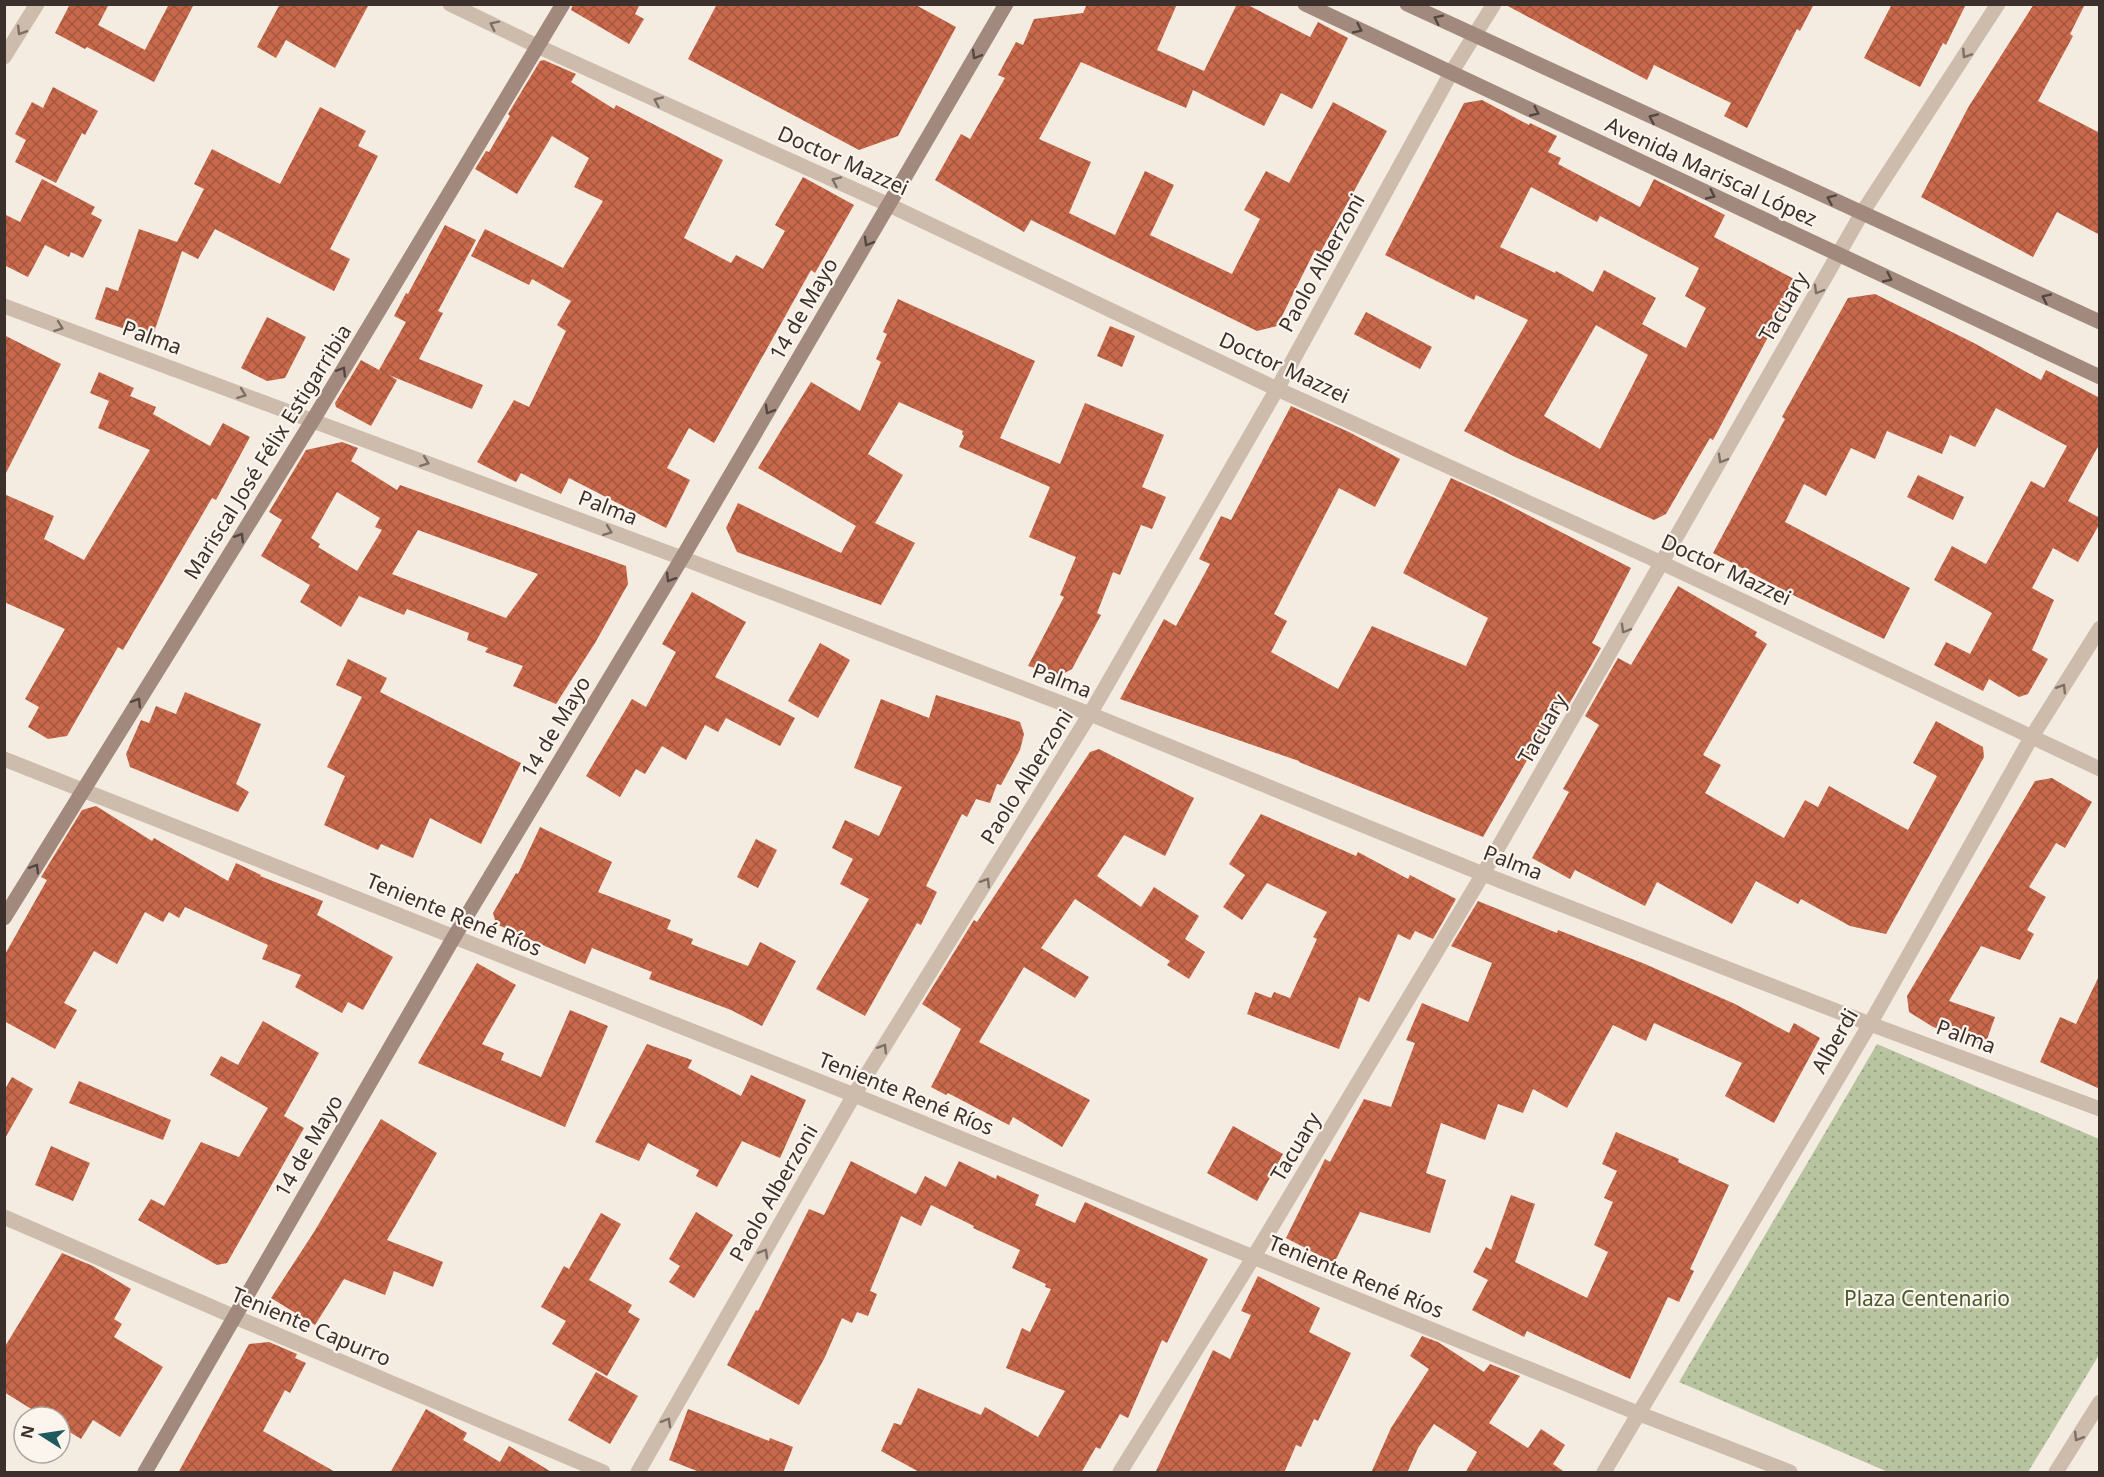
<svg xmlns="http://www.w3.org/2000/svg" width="2104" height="1477" font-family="'Noto Sans',sans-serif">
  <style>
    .park { fill: url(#park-dots) }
    .building { fill: url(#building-cross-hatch); fill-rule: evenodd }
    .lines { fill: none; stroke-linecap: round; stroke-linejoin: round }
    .street { stroke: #cdbbac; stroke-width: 15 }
    .secondary { stroke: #a18a7d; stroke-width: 15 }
    .oneway { stroke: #544640 }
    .oneway2 { stroke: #7d6f65 }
    .labels { text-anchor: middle; stroke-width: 4.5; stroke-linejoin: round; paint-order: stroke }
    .street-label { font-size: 21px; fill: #3b302b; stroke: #fbf5ee }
    .park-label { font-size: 21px; fill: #4a5a2e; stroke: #fbf5ee }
  </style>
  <defs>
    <pattern id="park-dots" width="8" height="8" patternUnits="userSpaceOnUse" patternTransform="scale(1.5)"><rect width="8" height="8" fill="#b8c4a0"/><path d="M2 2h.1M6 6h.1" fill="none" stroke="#97a083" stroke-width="1.8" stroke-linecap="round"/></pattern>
    <pattern id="building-cross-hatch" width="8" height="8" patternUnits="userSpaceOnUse" patternTransform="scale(1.5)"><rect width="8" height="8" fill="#c8694b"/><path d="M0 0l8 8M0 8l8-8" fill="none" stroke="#a4573f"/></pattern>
  </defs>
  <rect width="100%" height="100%" fill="#f4ebe1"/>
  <polygon class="park" points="1877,1044 2099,1139 2099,1355 2028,1472 1888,1472 1679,1382"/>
  <g class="building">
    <polygon points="70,4 109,4 98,25 145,50 169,4 194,4 154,82 87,47 85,49 55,33"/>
    <polygon points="280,4 369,4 335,68 286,40 276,58 257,47"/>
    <polygon points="573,4 640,4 635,14 644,19 629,44 571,10"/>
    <polygon points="717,4 914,4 956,27 898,136 859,150 688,59"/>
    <polygon points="1087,4 1177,4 1157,50 1204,71 1237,4 1246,4 1310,37 1318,22 1348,38 1312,109 1281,93 1264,126 1193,90 1186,108 1081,62 1039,139 1091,162 1069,213 1115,235 1145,171 1174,185 1150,235 1232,274 1260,219 1244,210 1266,171 1289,183 1333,102 1387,131 1320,253 1315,250 1277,326 1257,331 1031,220 1024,232 935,180 961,134 970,139 1005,78 998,75 1016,42 1023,45 1034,19 1083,13"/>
    <polygon points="1504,4 1814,4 1800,31 1797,29 1747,128 1724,116 1731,103 1654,65 1647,80"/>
    <polygon points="1892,4 1966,4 1946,45 1943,43 1920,87 1864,58"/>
    <polygon points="2034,4 2085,4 2070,34 2073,36 2038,101 2100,133 2100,235 2057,212 2033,257 1921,197 1969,106"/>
    <polygon points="544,60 576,74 571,82 614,109 616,105 723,160 684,238 731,263 736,255 763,269 785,231 775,225 803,177 854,205 815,273 811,270 714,443 689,428 667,468 690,480 666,528 569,478 561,494 521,473 516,482 477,462 514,400 529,407 566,331 557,325 571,301 532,279 529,285 471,256 485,229 563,268 603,201 574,187 589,158 552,136 517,194 475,169 486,151 489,152 510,116 508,114 540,61"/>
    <polygon points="53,87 98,111 85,135 82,133 56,183 15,162 26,140 15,134 32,102 43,108"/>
    <path d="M1482,100L1529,125L1530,123L1557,136L1548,152L1561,158L1558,164L1640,207L1654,179L1725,215L1714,237L1798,281L1713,440L1710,438L1666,514L1654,520L1515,457L1464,431L1528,320L1476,295L1474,300L1385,255L1464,103ZM1531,187L1597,222L1600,216L1699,268L1685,296L1706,308L1686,348L1642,324L1656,298L1604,270L1593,292L1556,271L1555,273L1500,247ZM1596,325L1648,355L1600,449L1544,416Z"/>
    <polygon points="320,107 366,131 358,146 378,156 330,249 350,259 334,291 215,229 198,259 182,251 152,338 95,319 106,287 118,291 139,229 177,242 204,189 194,184 212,149 280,184"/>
    <polygon points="42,179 95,207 91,214 102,220 83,258 71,252 69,257 45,245 28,277 4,265 4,214 20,222"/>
    <polygon points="445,225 476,240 438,311 443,313 419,359 483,385 472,409 389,375 397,380 371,426 336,407 335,403 361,360 379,370 406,322 394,316 406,293 408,294"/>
    <polygon points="1875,294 1974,343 2041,380 2046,370 2100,398 2100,443 2068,501 2100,518 2100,523 2078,562 2053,548 2032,588 2054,600 2032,650 2048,659 2028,694 2019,697 1989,679 1983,691 1934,665 1946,642 1970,654 1992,613 1934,580 1952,546 1986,564 2031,481 2044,488 2067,446 1996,408 1975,447 1950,435 1942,454 1887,431 1875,459 1851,448 1826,496 1804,484 1785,522 1910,588 1884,639 1797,597 1713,553 1785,419 1782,417 1848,298"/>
    <polygon points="898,299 1035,361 1000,438 1060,464 1085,403 1164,435 1142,487 1166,497 1152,529 1141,525 1120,575 1113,572 1097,613 1101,615 1072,669 1061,675 1028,666 1064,597 1060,595 1076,557 1029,537 1050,487 959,447 964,436 962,434 963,431 899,402 868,454 903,475 875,523 915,543 881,605 737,552 726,528 738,503 841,553 856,526 758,468 811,382 860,411 881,362 876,359 887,334 883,332"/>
    <polygon points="1366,312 1432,347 1420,369 1354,334"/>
    <polygon points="267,317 306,337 285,378 267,381 241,368"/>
    <polygon points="1110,326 1135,336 1122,367 1097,356"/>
    <polygon points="4,335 61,364 4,477"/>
    <polygon points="99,372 134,388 130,396 156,407 153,414 210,446 223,423 250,437 216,500 212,498 123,650 118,647 67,736 48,739 28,727 39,707 25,699 65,629 4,602 4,494 54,516 44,539 84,560 150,450 98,428 109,401 90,393"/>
    <polygon points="1291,406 1349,432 1400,459 1375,507 1339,488 1274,614 1287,621 1271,652 1338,689 1372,626 1466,666 1488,618 1403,573 1451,478 1497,499 1631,568 1592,643 1601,648 1568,706 1561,701 1483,837 1299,762 1299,761 1120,699 1164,619 1176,626 1210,564 1199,559 1221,516 1231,520"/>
    <path d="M342,442L358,448L351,461L397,490L400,485L626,566L628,584L595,643L556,704L513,686L523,666L485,652L488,648L467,640L469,633L407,609L404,615L359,596L341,627L300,602L310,585L261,556L282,520L269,512L306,450ZM337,492L380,518L375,527L382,530L357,571L318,547L320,544L311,538ZM418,530L538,574L506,618L392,574Z"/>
    <polygon points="1918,475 1964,497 1953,520 1907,497"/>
    <polygon points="1678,586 1757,632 1755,636 1767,644 1703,755 1721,765 1705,793 1784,838 1805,800 1818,807 1829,786 1908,830 1937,776 1913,763 1936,721 1983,747 1984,757 1886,934 1850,926 1801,899 1798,904 1756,881 1732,924 1657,882 1645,906 1575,870 1570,879 1532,858 1569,792 1563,789 1599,725 1585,716 1618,658 1631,665"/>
    <polygon points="692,592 746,622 715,677 795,718 780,746 726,718 718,732 705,725 686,760 662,746 645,774 636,769 620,797 586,776 632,699 646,707 676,652 662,644"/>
    <polygon points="820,643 850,660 818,718 788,701"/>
    <polygon points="348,659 387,678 380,692 521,763 481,844 430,818 413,858 381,844 378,850 324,825 345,776 327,767 362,697 336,685"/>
    <polygon points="185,692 261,724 236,784 249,792 238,812 130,767 126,754 141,720 149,723 156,706 176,714"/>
    <polygon points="936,695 1020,722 1024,734 1020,750 1001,785 997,784 990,803 976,799 967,817 962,814 926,886 937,892 921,925 917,923 865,1016 816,989 869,899 840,884 853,859 832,848 845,820 879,836 902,787 854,768 881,699 929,718"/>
    <polygon points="1099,749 1194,798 1165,856 1124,835 1097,876 1141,907 1154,887 1199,916 1185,939 1205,952 1189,979 1167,965 1170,961 1075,899 1041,948 1089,977 1075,998 1024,967 979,1042 1090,1100 1062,1147 1013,1117 1009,1125 948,1093 946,1095 931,1087 961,1029 922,1004 974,920 977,922 1090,752"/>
    <polygon points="2052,778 2092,802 2065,848 2056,843 2029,887 2046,897 2027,930 2034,934 2020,960 1981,946 1949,1001 1995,1017 1985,1045 1933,1027 1909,1012 1907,996 2035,781"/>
    <polygon points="96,806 152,841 154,838 228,881 236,863 261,875 260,876 323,901 317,915 393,957 363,1010 348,1002 342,1013 295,987 301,975 262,959 268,945 185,907 179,918 169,912 163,922 145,912 117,964 94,951 64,1003 77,1010 55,1049 4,1021 4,956 47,880 41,877 82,810"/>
    <polygon points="1261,814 1356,856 1358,852 1408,879 1410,875 1456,899 1433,939 1415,931 1410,940 1398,934 1369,1002 1359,997 1339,1049 1247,1014 1255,992 1271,998 1274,992 1290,998 1317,939 1313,937 1327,912 1267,883 1242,920 1223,907 1245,875 1229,864"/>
    <polygon points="540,827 612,862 598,892 671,920 667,929 693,939 691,944 748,966 760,942 796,961 762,1026 731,1010 649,979 652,972 592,948 585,964 496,924 493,913 516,873 518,874"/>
    <polygon points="756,839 777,850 758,888 737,877"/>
    <polygon points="1478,901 1557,933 1558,930 1645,964 1735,1004 1789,1033 1794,1023 1820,1038 1774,1123 1725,1096 1742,1063 1654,1023 1646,1041 1613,1025 1567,1108 1533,1089 1523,1113 1498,1104 1485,1140 1441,1123 1426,1173 1446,1180 1430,1233 1360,1212 1334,1263 1286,1238 1325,1159 1330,1162 1364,1099 1391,1107 1415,1043 1406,1040 1422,1003 1468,1022 1492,963 1451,946"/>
    <polygon points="477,963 516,985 482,1044 504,1053 501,1060 541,1077 570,1010 608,1026 565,1127 418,1063"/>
    <polygon points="2100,974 2100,1089 2040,1062 2060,1017 2076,1024"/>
    <polygon points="263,1021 319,1053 284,1116 304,1128 227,1263 217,1265 138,1220 151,1199 164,1206 201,1142 239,1157 268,1108 210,1075 221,1056 238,1065"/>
    <polygon points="647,1044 692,1060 688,1068 741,1096 751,1075 806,1100 780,1158 742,1141 717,1187 696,1176 699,1170 648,1143 639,1161 595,1142"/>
    <polygon points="12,1077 33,1089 4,1140 4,1091"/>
    <polygon points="79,1081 171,1120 163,1140 69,1103"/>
    <polygon points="381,1119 437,1153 387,1240 443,1262 433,1287 394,1271 385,1295 344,1279 315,1325 271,1298 314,1232"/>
    <polygon points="1233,1126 1283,1154 1257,1201 1207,1173"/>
    <polygon points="1616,1132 1679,1159 1678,1162 1729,1185 1690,1269 1694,1271 1679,1302 1668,1297 1630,1379 1527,1331 1524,1337 1472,1310 1488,1280 1473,1272 1486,1247 1491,1250 1511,1195 1535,1204 1515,1262 1587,1298 1608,1252 1594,1245 1613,1202 1604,1198 1617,1171 1602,1164"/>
    <polygon points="51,1146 90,1163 73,1201 35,1185"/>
    <polygon points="851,1161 916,1194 925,1176 946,1187 959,1161 996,1179 997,1175 1039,1195 1035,1205 1075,1223 1085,1202 1208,1259 1167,1343 1162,1340 1128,1418 1120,1414 1100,1449 1096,1447 1081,1473 921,1473 881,1451 894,1423 901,1425 918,1388 981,1415 985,1407 1038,1437 1065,1391 1006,1368 1022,1328 1030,1332 1051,1289 1045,1287 1046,1284 1012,1268 1020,1250 973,1228 974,1226 931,1205 921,1226 901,1216 870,1291 877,1294 868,1316 857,1312 852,1323 842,1318 825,1357 799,1405 727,1365 756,1310 758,1311 809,1209 824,1215"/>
    <polygon points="696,1212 733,1235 694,1298 669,1282 680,1266 669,1259"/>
    <polygon points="601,1213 621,1224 589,1280 632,1305 628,1312 640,1319 607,1376 552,1344 566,1321 541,1307 564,1266 569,1269"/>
    <polygon points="62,1253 93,1266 131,1289 114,1319 122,1324 114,1337 163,1367 120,1437 93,1420 81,1439 60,1426 60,1417 44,1417 4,1392 4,1348"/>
    <polygon points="1258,1276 1320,1308 1309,1332 1351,1353 1318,1421 1314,1419 1301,1447 1296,1445 1284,1473 1155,1473 1213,1350 1230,1359 1251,1315 1241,1311"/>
    <polygon points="1422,1336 1438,1342 1484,1372 1490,1364 1520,1376 1489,1423 1528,1448 1541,1429 1565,1445 1553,1464 1566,1473 1465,1473 1477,1452 1434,1424 1418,1448 1407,1473 1371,1473 1391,1428 1429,1369 1410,1356"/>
    <polygon points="269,1342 297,1354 295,1358 306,1363 290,1393 285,1390 263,1431 337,1473 178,1473 249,1344"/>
    <polygon points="596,1372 638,1396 610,1444 568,1420"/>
    <polygon points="426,1409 467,1433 463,1440 500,1462 509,1446 553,1473 390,1473"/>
    <polygon points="688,1409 769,1441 770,1438 793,1447 783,1473 702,1473 669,1460"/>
  </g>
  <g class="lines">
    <g class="street">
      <polyline points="450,4 537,46 889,205 1277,389 1662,563 2100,769"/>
      <polyline points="4,57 37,4"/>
      <polyline points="4,306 682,558 1090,714 1483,874 1870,1024 2100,1109"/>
      <polyline points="4,759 854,1095 1640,1414 1790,1472"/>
      <polyline points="4,1217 235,1317 603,1472"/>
      <polyline points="638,1472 854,1095 1090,714 1277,389 1451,73 1494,4"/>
      <polyline points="1120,1472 1253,1258 1483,874 1862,213 1998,4"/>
      <polyline points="1604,1472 1870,1024 2031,738 2100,628"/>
      <polyline points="2056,1472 2100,1402"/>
    </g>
    <g class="secondary">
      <polyline points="1305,4 2100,377"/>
      <polyline points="1407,4 2100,322"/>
      <polyline points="4,918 313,420 563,4"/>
      <polyline points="145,1472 454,937 682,558 1006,4"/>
    </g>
  </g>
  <defs><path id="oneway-chevron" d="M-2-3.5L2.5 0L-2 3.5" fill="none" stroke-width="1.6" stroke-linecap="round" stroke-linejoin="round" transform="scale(1.5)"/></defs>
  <g class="oneway">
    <use href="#oneway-chevron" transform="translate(1438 19) rotate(-154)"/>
    <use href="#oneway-chevron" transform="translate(1358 29) rotate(25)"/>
    <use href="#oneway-chevron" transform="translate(976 55) rotate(120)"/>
    <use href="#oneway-chevron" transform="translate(1535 112) rotate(25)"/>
    <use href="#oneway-chevron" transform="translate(1653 118) rotate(-156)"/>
    <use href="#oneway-chevron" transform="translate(1711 195) rotate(25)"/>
    <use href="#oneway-chevron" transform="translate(1831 199) rotate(-156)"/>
    <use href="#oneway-chevron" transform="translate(868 242) rotate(120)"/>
    <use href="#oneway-chevron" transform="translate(1888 278) rotate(25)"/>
    <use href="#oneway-chevron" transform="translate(2046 298) rotate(-155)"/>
    <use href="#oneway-chevron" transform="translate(342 371) rotate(-59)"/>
    <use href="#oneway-chevron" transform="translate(769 410) rotate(120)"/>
    <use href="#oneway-chevron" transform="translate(240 537) rotate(-58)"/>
    <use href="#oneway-chevron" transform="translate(670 578) rotate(121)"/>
    <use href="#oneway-chevron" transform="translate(137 702) rotate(-58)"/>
    <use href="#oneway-chevron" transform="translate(35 868) rotate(-59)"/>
  </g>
  <g class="oneway2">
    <use href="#oneway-chevron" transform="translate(494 25) rotate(-154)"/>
    <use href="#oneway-chevron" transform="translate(21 31) rotate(122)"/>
    <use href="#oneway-chevron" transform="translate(1966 54) rotate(123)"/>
    <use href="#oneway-chevron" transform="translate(658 101) rotate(-156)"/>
    <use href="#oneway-chevron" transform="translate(836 181) rotate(-156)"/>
    <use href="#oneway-chevron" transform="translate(1818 290) rotate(120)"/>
    <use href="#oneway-chevron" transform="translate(59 327) rotate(20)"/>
    <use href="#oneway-chevron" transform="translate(242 394) rotate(20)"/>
    <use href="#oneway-chevron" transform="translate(1722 459) rotate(120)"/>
    <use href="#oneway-chevron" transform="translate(425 462) rotate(21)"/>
    <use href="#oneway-chevron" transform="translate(608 531) rotate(21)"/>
    <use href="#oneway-chevron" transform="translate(1625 629) rotate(120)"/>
    <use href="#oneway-chevron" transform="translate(2062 688) rotate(-58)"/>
    <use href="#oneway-chevron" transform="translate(986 882) rotate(-58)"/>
    <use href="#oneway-chevron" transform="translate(883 1048) rotate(-58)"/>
    <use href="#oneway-chevron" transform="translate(764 1253) rotate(-60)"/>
    <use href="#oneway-chevron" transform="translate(667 1422) rotate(-60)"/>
    <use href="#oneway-chevron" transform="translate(2078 1437) rotate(122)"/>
  </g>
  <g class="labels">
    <g class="street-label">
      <text transform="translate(843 161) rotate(24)" y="7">Doctor Mazzei</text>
      <text transform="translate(1711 172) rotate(25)" y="7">Avenida Mariscal López</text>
      <text transform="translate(1322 263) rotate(-61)" y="7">Paolo Alberzoni</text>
      <text transform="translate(1784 307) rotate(-60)" y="7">Tacuary</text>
      <text transform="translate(804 309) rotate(-60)" y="7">14 de Mayo</text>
      <text transform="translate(152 338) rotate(20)" y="7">Palma</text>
      <text transform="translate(1284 368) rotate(25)" y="7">Doctor Mazzei</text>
      <text transform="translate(268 452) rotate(-58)" y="7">Mariscal José Félix Estigarribia</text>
      <text transform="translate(608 508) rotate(21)" y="7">Palma</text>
      <text transform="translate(1726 570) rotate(25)" y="7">Doctor Mazzei</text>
      <text transform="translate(1062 681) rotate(21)" y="7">Palma</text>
      <text transform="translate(556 727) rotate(-59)" y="7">14 de Mayo</text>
      <text transform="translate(1543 729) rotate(-60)" y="7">Tacuary</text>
      <text transform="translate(1027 777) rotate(-58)" y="7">Paolo Alberzoni</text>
      <text transform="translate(1513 863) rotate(21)" y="7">Palma</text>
      <text transform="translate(454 915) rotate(22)" y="7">Teniente René Ríos</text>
      <text transform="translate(1966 1037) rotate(20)" y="7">Palma</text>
      <text transform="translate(1835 1041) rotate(-60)" y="7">Alberdi</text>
      <text transform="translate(906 1094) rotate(22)" y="7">Teniente René Ríos</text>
      <text transform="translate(309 1146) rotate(-60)" y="7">14 de Mayo</text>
      <text transform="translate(1296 1147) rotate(-59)" y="7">Tacuary</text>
      <text transform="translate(774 1193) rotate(-60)" y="7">Paolo Alberzoni</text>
      <text transform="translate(1356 1277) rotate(22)" y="7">Teniente René Ríos</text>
      <text transform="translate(311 1327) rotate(23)" y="7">Teniente Capurro</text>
    </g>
    <g class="park-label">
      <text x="1927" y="1306">Plaza Centenario</text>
    </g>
  </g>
  <rect width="2104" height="1477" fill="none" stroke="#3b302b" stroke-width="12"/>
  <g transform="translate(42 1435) rotate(282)"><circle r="28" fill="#fbf5ee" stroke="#aea6a0" stroke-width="1.5"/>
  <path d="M0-4.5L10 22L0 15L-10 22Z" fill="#1f5a5e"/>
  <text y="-9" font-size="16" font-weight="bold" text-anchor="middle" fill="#3b302b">N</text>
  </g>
</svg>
